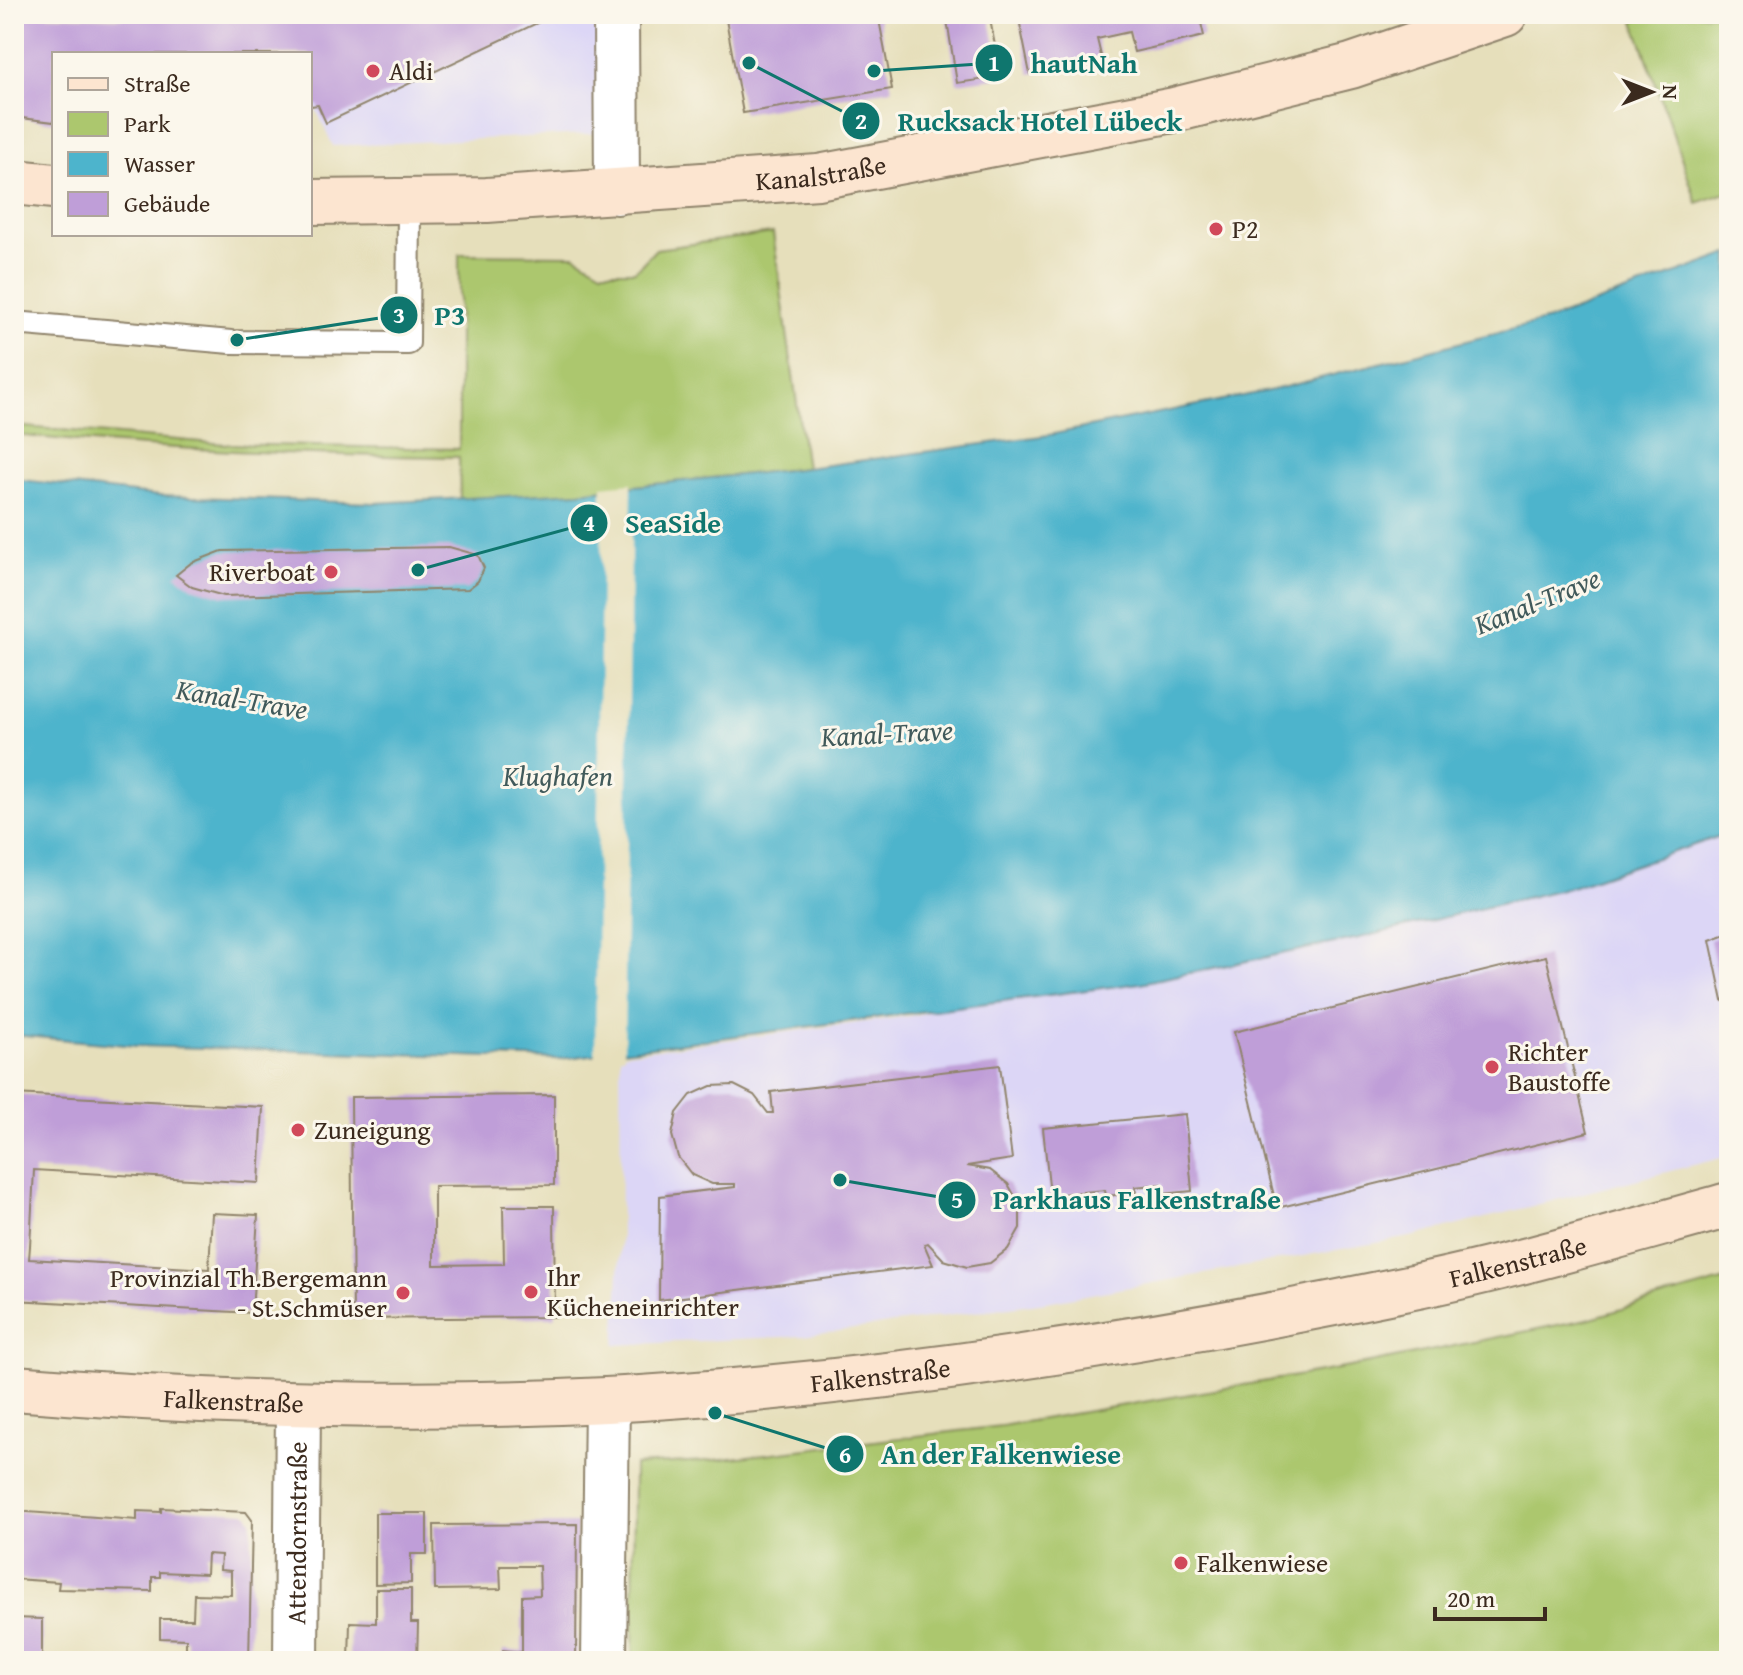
<svg xmlns="http://www.w3.org/2000/svg" width="1743" height="1675" font-family="'Gentium Book Plus',serif">
  <style>
    .built { fill: #dcd6f6 }
    .green { fill: #acc76e; stroke: #747846; stroke-width: 2 }
    .water { fill: #4db4cc; stroke: #446f75; stroke-width: 2 }
    .pier { fill: #e6dfbb }
    .building { fill: #bf9ed8 }
    .lines { fill: none; stroke-linecap: round; stroke-linejoin: round }
    .service-casing { stroke: #90846c; stroke-width: 26 }
    .minor-casing { stroke: #90846c; stroke-width: 48 }
    .secondary-casing { stroke: #90846c; stroke-width: 48 }
    .service { stroke: #fff; stroke-width: 22 }
    .minor { stroke: #fff; stroke-width: 44 }
    .secondary { stroke: #fce5d0; stroke-width: 44 }
    .poi-dot { fill: #d1495b; stroke: #fbf7ec; stroke-width: 3 }
    .labels { text-anchor: middle; stroke-width: 6; stroke-linejoin: round; paint-order: stroke }
    .poi-label { font-size: 26px; fill: #3b2a1e; stroke: #fbf7ec; text-anchor: start }
    .street-label { font-size: 26px; fill: #3b2a1e; stroke: #fbf7ec }
    .water-label { font-size: 28px; font-style: italic; fill: #415a5b; stroke: #fbf7ec }
    .leader { fill: none; stroke: #0f766e; stroke-width: 3 }
    .callout-dot { fill: #0f766e; stroke: #fbf7ec; stroke-width: 3 }
    .mark-label { font-size: 24px; text-anchor: middle; font-weight: bold; fill: #fff }
    .callout-label { font-size: 28px; text-anchor: middle; font-weight: bold; fill: #0f766e; stroke: #fbf7ec; stroke-width: 6; stroke-linejoin: round; paint-order: stroke }
  </style>
  <rect width="100%" height="100%" fill="#fbf7ec"/>
  <filter id="ink" filterUnits="userSpaceOnUse"><feTurbulence type="fractalNoise" baseFrequency=".0125" numOctaves="2"/><feDisplacementMap in="SourceGraphic" scale="16" xChannelSelector="R" yChannelSelector="G"/><feConvolveMatrix kernelMatrix="1 2 1 2 8 2 1 2 1" color-interpolation-filters="sRGB"/></filter>
  <filter id="wash" filterUnits="userSpaceOnUse"><feTurbulence type="fractalNoise" baseFrequency=".006" numOctaves="4" result="noise"/><feDisplacementMap in="SourceGraphic" scale="32" xChannelSelector="R" yChannelSelector="G"/><feGaussianBlur stdDeviation="1.8" result="paint"/><feColorMatrix in="noise" values="0 0 0 0 0 0 0 0 0 0 0 0 0 0 0 0 0 1.4 0 .05"/><feComposite in="paint" operator="in"/></filter>
  <g filter="url(#wash)">
    <rect width="100%" height="100%" fill="#e6dfbb"/>
    <g class="built">
      <polygon points="271,14 625,14 628,132 333,146 310,96 310,54"/>
      <polygon points="1729,831 1729,1156 1415,1236 1046,1302 803,1336 615,1345 621,1236 620,1054 911,1016"/>
    </g>
    <g class="green">
      <polygon points="1653,14 1729,14 1729,192 1697,203 1634,21"/>
      <path d="M773,233L806,468L579,492L460,500L459,457C310,456 162,450 14,435V426L225,444L459,449V254L574,255L602,271H635L656,249Z"/>
      <polygon points="1729,1279 1729,1661 633,1661 634,1465 706,1461 1001,1426 1350,1367 1587,1319"/>
    </g>
    <polygon class="water" points="1729,254 1729,833 1574,886 1359,938 1140,983 560,1059 137,1046 14,1035 14,479 160,496 375,503 579,492 806,468 1049,435 1273,390 1549,320"/>
    <polygon class="pier" points="632,483 624,1056 595,1059 602,486"/>
    <g id="blocks">
      <g class="building">
        <polygon points="14,14 119,18 162,14 556,14 326,123 318,105 310,106 310,54 54,54 54,122 14,117"/>
        <polygon points="725,14 878,14 892,89 743,113"/>
        <polygon points="946,14 989,14 1001,77 957,83"/>
        <polygon points="1018,14 1199,14 1204,36 1134,52 1129,32 1097,39 1102,60 1030,74"/>
        <polygon points="1234,14 1278,14 1278,15 1238,26"/>
        <polygon points="449,547 478,555 484,568 478,581 468,589 224,596 192,587 176,575 191,563 222,551"/>
        <polygon points="1729,933 1729,999 1723,1001 1710,940"/>
        <polygon points="1546,956 1588,1132 1277,1208 1234,1032"/>
        <polygon points="1000,1065 1012,1159 967,1166 990,1170 1008,1184 1020,1205 1020,1228 1008,1249 990,1263 967,1267 944,1260 928,1243 924,1244 933,1265 659,1300 660,1196 735,1187 735,1184 712,1184 692,1175 678,1157 672,1135 677,1113 691,1095 711,1086 734,1085 754,1095 768,1113 773,1113 771,1092"/>
        <polygon points="14,1094 263,1107 259,1183 34,1170 30,1246 29,1259 209,1269 212,1213 258,1215 252,1313 14,1300"/>
        <polygon points="554,1095 554,1185 434,1186 434,1265 504,1264 503,1206 554,1206 555,1317 353,1319 351,1097"/>
        <polygon points="1185,1114 1192,1191 1163,1194 1162,1184 1135,1187 1136,1193 1106,1196 1105,1190 1050,1195 1043,1128"/>
        <polygon points="161,1508 246,1512 252,1520 249,1661 186,1661 186,1639 160,1638 160,1619 193,1619 194,1594 231,1595 231,1571 220,1570 221,1555 207,1554 206,1574 160,1572 160,1577 152,1577 152,1591 58,1589 59,1582 14,1579 14,1511 137,1520 137,1511 161,1512"/>
        <polygon points="375,1513 427,1513 427,1554 411,1554 411,1583 375,1584"/>
        <polygon points="577,1524 576,1661 502,1661 503,1650 522,1652 522,1596 540,1595 539,1566 500,1566 501,1589 435,1590 434,1525"/>
        <polygon points="376,1589 411,1589 411,1623 418,1623 417,1661 349,1661 350,1622 376,1623"/>
        <polygon points="14,1618 42,1619 42,1660 14,1660"/>
      </g>
    </g>
  </g>
  <g filter="url(#ink)">
    <use href="#blocks" fill-opacity="0" stroke="#90846c" stroke-width="2"/>
    <g class="lines">
      <defs>
        <polyline id="service" points="14,323 231,342 408,343 409,202"/>
        <g id="minor">
          <polyline points="616,14 617,192"/>
          <path id="s1" d="M296,1661L298,1404"/>
          <polyline points="604,1661 607,1400"/>
        </g>
        <g id="secondary">
          <polyline points="14,182 54,186"/>
          <path id="s2" d="M310,202L487,200L818,177L1174,110L1351,66L1505,14"/>
          <path id="s3" d="M14,1388C211,1404 409,1410 606,1400C876,1385 1144,1343 1408,1288C1516,1266 1623,1234 1729,1205"/>
        </g>
      </defs>
      <use href="#service" class="service-casing"/>
      <use href="#minor" class="minor-casing"/>
      <use href="#secondary" class="secondary-casing"/>
      <use href="#service" class="service"/>
      <use href="#minor" class="minor"/>
      <use href="#secondary" class="secondary"/>
    </g>
  </g>
  <g class="poi-dot">
    <circle cx="373" cy="71" r="8"/>
    <circle cx="1216" cy="229" r="8"/>
    <circle cx="331" cy="572" r="8"/>
    <circle cx="1492" cy="1067" r="8"/>
    <circle cx="298" cy="1130" r="8"/>
    <circle cx="531" cy="1292" r="8"/>
    <circle cx="403" cy="1293" r="8"/>
    <circle cx="1181" cy="1563" r="8"/>
  </g>
  <g class="labels">
    <g class="poi-label">
      <text x="389" y="80">Aldi</text>
      <text x="1232" y="238">P2</text>
      <text x="315" y="581" text-anchor="end">Riverboat</text>
      <text x="1508" y="1061">Richter<tspan x="1508" dy="30">Baustoffe</tspan></text>
      <text x="314" y="1139">Zuneigung</text>
      <text x="547" y="1286">Ihr<tspan x="547" dy="30">Kücheneinrichter</tspan></text>
      <text x="387" y="1287" text-anchor="end">Provinzial Th.Bergemann<tspan x="387" dy="30">- St.Schmüser</tspan></text>
      <text x="1197" y="1572">Falkenwiese</text>
    </g>
    <g class="street-label">
      <text dy="9" stroke="none"><textPath href="#s2" startOffset="512">Kanalstraße</textPath></text>
      <text dy="9" stroke="none"><textPath href="#s3" startOffset="1516">Falkenstraße</textPath></text>
      <text dy="9" stroke="none"><textPath href="#s3" startOffset="868">Falkenstraße</textPath></text>
      <text dy="9" stroke="none"><textPath href="#s3" startOffset="220">Falkenstraße</textPath></text>
      <text dy="9" stroke="none"><textPath href="#s1" startOffset="128">Attendornstraße</textPath></text>
    </g>
    <g class="water-label">
      <text transform="translate(1537 601) rotate(-22)" y="10">Kanal-Trave</text>
      <text transform="translate(242 699) rotate(9)" y="10">Kanal-Trave</text>
      <text transform="translate(887 733) rotate(-3)" y="10">Kanal-Trave</text>
      <text x="558" y="786">Klughafen</text>
    </g>
  </g>
  <path class="leader" d="M874 71L994 63M749 63L861 121M237 340L399 315M418 570L589 523M840 1180L957 1200M715 1413L845 1454"/>
  <g class="callout-dot">
    <circle cx="874" cy="71" r="8"/>
    <circle cx="749" cy="63" r="8"/>
    <circle cx="237" cy="340" r="8"/>
    <circle cx="418" cy="570" r="8"/>
    <circle cx="840" cy="1180" r="8"/>
    <circle cx="715" cy="1413" r="8"/>
    <circle cx="994" cy="63" r="20"/>
    <circle cx="861" cy="121" r="20"/>
    <circle cx="399" cy="315" r="20"/>
    <circle cx="589" cy="523" r="20"/>
    <circle cx="957" cy="1200" r="20"/>
    <circle cx="845" cy="1454" r="20"/>
  </g>
  <g class="mark-label">
    <text x="994" y="71">1</text>
    <text x="861" y="129">2</text>
    <text x="399" y="323">3</text>
    <text x="589" y="531">4</text>
    <text x="957" y="1208">5</text>
    <text x="845" y="1463">6</text>
  </g>
  <g class="callout-label">
    <text x="1084" y="73">hautNah</text>
    <text x="1040" y="131">Rucksack Hotel Lübeck</text>
    <text x="450" y="325">P3</text>
    <text x="673" y="533">SeaSide</text>
    <text x="1137" y="1209">Parkhaus Falkenstraße</text>
    <text x="1001" y="1464">An der Falkenwiese</text>
  </g>
  <rect width="1743" height="1675" fill="none" stroke="#fbf7ec" stroke-width="48"/>
  <rect x="52" y="52" width="260" height="184" fill="#fbf7ec" stroke="#aea59a" stroke-width="2"/>
  <rect x="68" y="78" width="40" height="12" fill="#fce5d0" stroke="#aea59a" stroke-width="2"/>
  <text x="124" y="92" font-size="24" fill="#3b2a1e">Straße</text>
  <rect x="68" y="112" width="40" height="24" fill="#acc76e" stroke="#aea59a" stroke-width="2"/>
  <text x="124" y="132" font-size="24" fill="#3b2a1e">Park</text>
  <rect x="68" y="152" width="40" height="24" fill="#4db4cc" stroke="#aea59a" stroke-width="2"/>
  <text x="124" y="172" font-size="24" fill="#3b2a1e">Wasser</text>
  <rect x="68" y="192" width="40" height="24" fill="#bf9ed8" stroke="#aea59a" stroke-width="2"/>
  <text x="124" y="212" font-size="24" fill="#3b2a1e">Gebäude</text>
  <g transform="translate(1651 92) rotate(90)" stroke="#fbf7ec" stroke-width="6" paint-order="stroke">
  <path d="M0-6L14 30L0 20L-14 30Z" fill="#3b2a1e"/>
  <text y="-12" font-size="22" font-weight="bold" text-anchor="middle" fill="#3b2a1e">N</text>
  </g>
  <path d="M1435 1607v12h110v-12" fill="none" stroke="#3b2a1e" stroke-width="4"/>
  <text x="1447" y="1607" font-size="24" fill="#3b2a1e" stroke="#fbf7ec" stroke-width="6" paint-order="stroke">20 m</text>
</svg>
